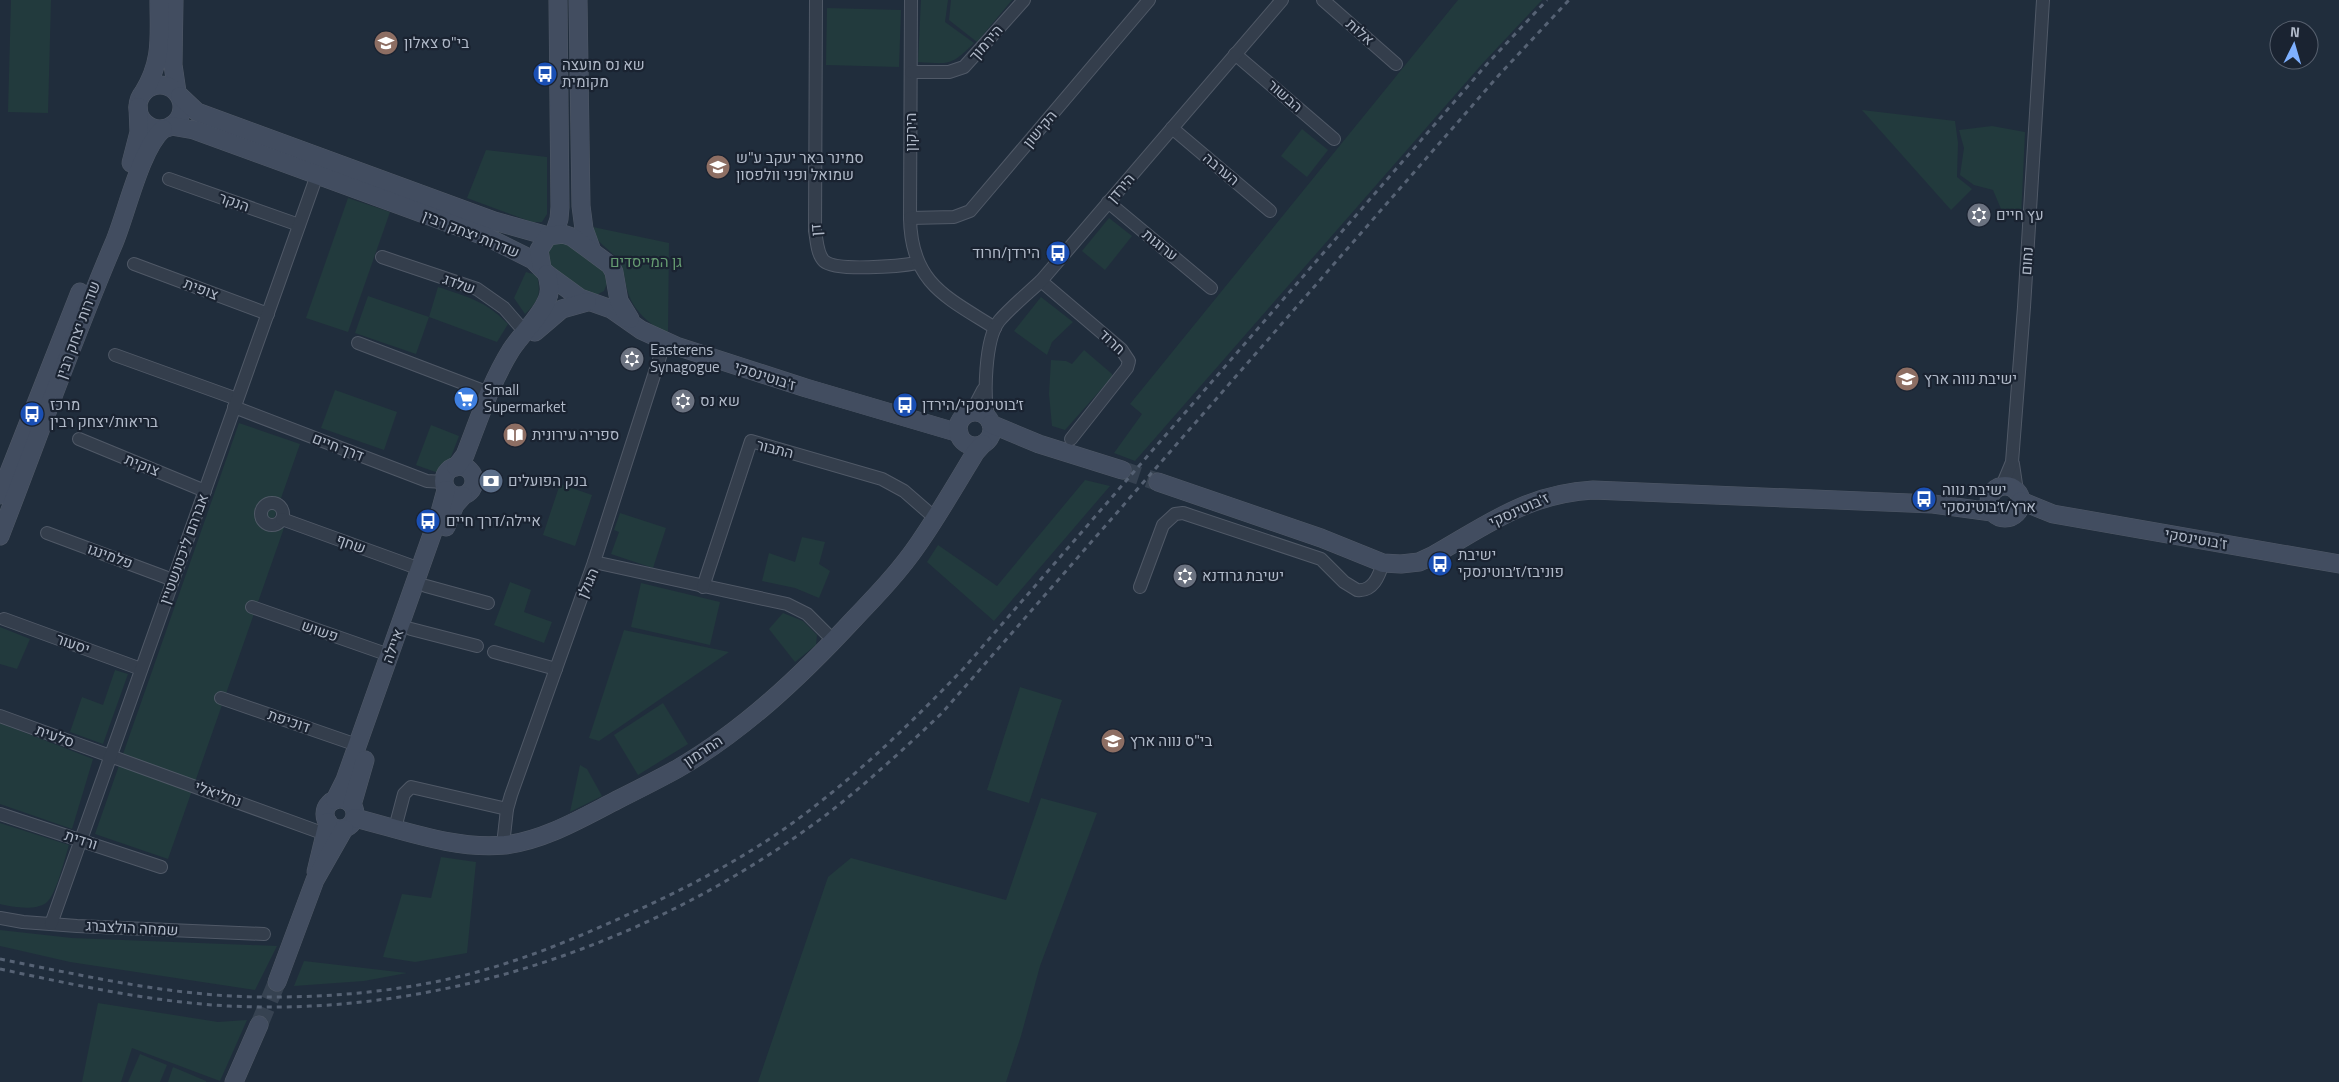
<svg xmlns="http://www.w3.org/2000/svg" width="2339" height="1082" font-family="'Titillium Web',Heebo,sans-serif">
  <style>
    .green { fill: #223a3d }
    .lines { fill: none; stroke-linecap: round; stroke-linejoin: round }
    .secondary-tunnel { stroke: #364251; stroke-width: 18; stroke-dasharray: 18 9; stroke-linecap: butt }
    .street-casing { stroke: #505967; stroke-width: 14 }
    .secondary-casing { stroke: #505967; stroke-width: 19 }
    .street { stroke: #343e4c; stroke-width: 12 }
    .secondary { stroke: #424d60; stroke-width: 18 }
    .rail { stroke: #566274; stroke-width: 3; stroke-dasharray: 5 5; stroke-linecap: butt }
    .labels { text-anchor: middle; stroke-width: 4.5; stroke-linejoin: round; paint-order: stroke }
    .street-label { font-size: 15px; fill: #b0b9c8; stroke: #1a2331 }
    .poi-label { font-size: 15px; fill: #b0b9c8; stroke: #1a2331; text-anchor: start }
    .park-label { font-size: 15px; fill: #659b71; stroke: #1a2331 }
  </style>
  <rect width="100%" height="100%" fill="#202d3c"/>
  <g class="green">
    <polygon points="11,0 51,0 48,113 8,112"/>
    <path d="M921,0H948L945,22L974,43C951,66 950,64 918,62Z"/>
    <polygon points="951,0 1012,0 977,42 949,20"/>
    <polygon points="1458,0 1542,0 1482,64 1135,461 1114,453 1142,414 1130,404"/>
    <polygon points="827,8 901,10 899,67 826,65"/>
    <polygon points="1862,110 1955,121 1958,143 1957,177 1972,189 1951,210"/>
    <polygon points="1992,126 2025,132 2021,218 2004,216 1993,190 1974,185 1960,175 1964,148 1959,130"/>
    <polygon points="1302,129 1328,150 1307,177 1281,156"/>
    <polygon points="486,150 547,157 547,214 542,222 532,222 467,198"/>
    <polygon points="348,198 390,212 348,332 306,318"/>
    <polygon points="1109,218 1132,236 1105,270 1082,251"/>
    <path d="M593,227L669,243L668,334C650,325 632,310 627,289C624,279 625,269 618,260C609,247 595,244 593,227Z"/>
    <polygon points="561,238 605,267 609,279 604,291 592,297 550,270 546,245"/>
    <path d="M526,272L537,275C541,295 539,300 525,314L514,298Z"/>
    <path d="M438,287C468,297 486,301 508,324L497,342L429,317L416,354L355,333L368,296L429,317Z"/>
    <polygon points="1041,297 1073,322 1052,342 1047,355 1014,331"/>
    <polygon points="1084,350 1112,374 1112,377 1065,430 1052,426 1049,394 1051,360 1066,361 1072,364"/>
    <polygon points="335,390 397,412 384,450 321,428"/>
    <polygon points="239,423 300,444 272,524 284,528 168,859 95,834"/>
    <polygon points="431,425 459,436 444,475 416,465"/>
    <polygon points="1085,480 1110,486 994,621 927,562 938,545 997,586"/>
    <polygon points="560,484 592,495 575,546 543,535"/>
    <polygon points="620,513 666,528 653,568 611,554 619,532 614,530"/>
    <polygon points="802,537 825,542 819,564 830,571 819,598 795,588 762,581 769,553 795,562"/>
    <polygon points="510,582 531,590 524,612 552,622 544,643 494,625"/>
    <polygon points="641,583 720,602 710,645 631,627"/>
    <polygon points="783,613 803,621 817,635 816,645 795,662 769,629"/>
    <polygon points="0,627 30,639 17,669 0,664"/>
    <polygon points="624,630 729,652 599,741 589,738"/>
    <polygon points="115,670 128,674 103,744 70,732 82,697 103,705"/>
    <polygon points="1020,687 1062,700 1029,803 987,790"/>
    <polygon points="663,703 688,744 638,775 614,735"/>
    <polygon points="0,723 93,759 72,829 0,804"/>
    <polygon points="580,765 587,769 602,796 570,812"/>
    <polygon points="1041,798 1097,813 1040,966 1021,1036 1006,1082 758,1082 828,877 851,858 1006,900"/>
    <path d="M0,823L69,845C65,857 56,896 46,903C34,911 13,907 0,904Z"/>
    <polygon points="441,857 476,862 467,953 415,962 383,957 402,894 431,898"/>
    <polygon points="0,930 72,938 277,946 255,990 70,962 9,948 0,946"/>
    <polygon points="304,961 407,973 364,981 294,986"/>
    <polygon points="98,1003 218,1022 247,1020 220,1081 132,1048 121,1082 82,1082"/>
    <polygon points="140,1054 167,1065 160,1082 128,1082"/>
    <polygon points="173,1067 206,1081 206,1082 168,1082"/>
  </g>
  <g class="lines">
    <g class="secondary-tunnel">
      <polyline points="1122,470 1158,482"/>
      <polyline points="259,1025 277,982"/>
    </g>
    <defs>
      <g id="street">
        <path d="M816,0L815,231C817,241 817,254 824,261C836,272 901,266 917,263"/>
        <path d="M911,0L910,218C911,283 946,297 995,328"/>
        <polyline points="1323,0 1396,64"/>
        <polyline points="1235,54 1334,139"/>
        <polyline points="911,72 949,72 964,67 1024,0"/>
        <polyline points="1172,128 1270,211"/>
        <polyline points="169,179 299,225"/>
        <polyline points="1108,202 1211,288"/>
        <polyline points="910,218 954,217 970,211 1149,0"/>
        <polyline points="382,257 477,289 504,308 524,331"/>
        <polyline points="134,264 268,314"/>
        <polyline points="1041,281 1121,349 1129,361 1127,368 1071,439"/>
        <polyline points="358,343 489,393"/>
        <polyline points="115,355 237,399"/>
        <polyline points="234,407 427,481 444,482"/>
        <polyline points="971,413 983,390"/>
        <path d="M989,419C983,397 985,339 999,321C1011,307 1027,294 1041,281L1282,0"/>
        <polyline points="79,439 205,491"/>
        <polyline points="2013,464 2017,491"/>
        <polyline points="2002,486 2012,462 2024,307 2043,0"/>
        <circle cx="272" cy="514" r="11"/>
        <polyline points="282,519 420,569"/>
        <polyline points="47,533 173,580"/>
        <polyline points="594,562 787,604 807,614 834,641"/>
        <polyline points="426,586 488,603"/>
        <polyline points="703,587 751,441 882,479 904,491 935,518"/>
        <path d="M1140,587L1163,525L1175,514L1183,513L1321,559L1344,582L1357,590C1373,592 1379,576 1383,563"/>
        <polyline points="252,607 389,655"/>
        <polyline points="4,619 141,669"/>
        <polyline points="411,629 477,646"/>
        <polyline points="494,652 556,669"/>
        <polyline points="221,698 357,745"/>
        <polyline points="0,716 325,834"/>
        <polyline points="0,814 161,867"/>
        <polyline points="395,828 404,794 411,787 507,809"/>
        <polyline points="503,845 507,809 511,795 594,562 665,341"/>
        <polyline points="0,918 23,922 77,926 264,934"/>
        <polyline points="51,924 317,175"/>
      </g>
      <g id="secondary">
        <polyline points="174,0 173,65 177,92"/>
        <polyline points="578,0 581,206 584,229 592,251"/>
        <circle cx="160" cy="107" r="22"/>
        <path d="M143,93C163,61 159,36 159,0"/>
        <polyline points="180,96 197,112 216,119 494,221 548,236"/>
        <polyline points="171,126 194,130 487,237 533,260 547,274 580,298 611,309 641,330 676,346 806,388 959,433"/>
        <polyline points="131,163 139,132 138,107"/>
        <polyline points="554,234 559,219 560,207 558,0"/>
        <polyline points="542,268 539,250 548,236 563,234 572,237 610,265 614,272 619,301 630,319"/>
        <polyline points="535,332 562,309 587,302"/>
        <circle cx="975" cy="429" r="17"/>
        <polyline points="991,424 1039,444 1122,470"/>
        <circle cx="459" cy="481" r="15"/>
        <path d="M456,467L465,455C479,419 491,382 511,350C522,333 539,319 547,300C551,291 549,284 547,274"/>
        <path d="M1158,482L1321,538L1383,563L1401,564L1419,562L1432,556C1487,525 1526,494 1593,490L1933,504L1992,512"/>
        <circle cx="2005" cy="502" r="16"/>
        <polyline points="0,495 80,292"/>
        <polyline points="2021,501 2053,514 2339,564"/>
        <polyline points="446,527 455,505 463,496"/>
        <path d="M0,536C38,438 73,339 114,243C127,212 140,150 163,129"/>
        <circle cx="340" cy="814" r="15"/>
        <polyline points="335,800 345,780 440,512 446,490"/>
        <polyline points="352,805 365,760"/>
        <path d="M355,818C403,830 455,850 505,845C545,840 582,818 617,800C637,790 657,780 677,769C743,731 801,676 853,620C876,596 900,571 919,543C939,514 957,483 975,453L983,444"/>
        <polyline points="316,872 328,822"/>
        <polyline points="277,982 315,880 344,829"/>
        <polyline points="234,1082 259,1025"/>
      </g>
    </defs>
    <use href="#street" class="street-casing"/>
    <use href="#secondary" class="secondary-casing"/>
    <use href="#street" class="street"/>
    <use href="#secondary" class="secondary"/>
    <g class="rail">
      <path d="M0,959C85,976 172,996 259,997C342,998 428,989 507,963C551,949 594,930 636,911C699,882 761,849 815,806C869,764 917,717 964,668L1487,64L1547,0"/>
      <path d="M0,969C75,985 152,1002 229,1006C442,1017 657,942 826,815C867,783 905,748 942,713L1499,75L1569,0"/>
    </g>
  </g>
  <defs>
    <symbol id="school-disc" viewBox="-11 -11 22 22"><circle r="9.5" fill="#8d6e63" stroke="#1a2331"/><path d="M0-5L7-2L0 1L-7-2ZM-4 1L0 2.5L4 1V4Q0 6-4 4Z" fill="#fff"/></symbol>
    <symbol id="bus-disc" viewBox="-11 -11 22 22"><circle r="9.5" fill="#1a4fb4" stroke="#1a2331"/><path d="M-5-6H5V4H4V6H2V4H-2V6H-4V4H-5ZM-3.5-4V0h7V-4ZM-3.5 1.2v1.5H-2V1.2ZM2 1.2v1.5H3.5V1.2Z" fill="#fff"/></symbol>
    <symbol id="synagogue-disc" viewBox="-11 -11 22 22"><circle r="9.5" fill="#6b7280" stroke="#1a2331"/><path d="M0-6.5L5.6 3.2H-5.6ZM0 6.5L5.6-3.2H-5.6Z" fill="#fff"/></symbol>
    <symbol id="supermarket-disc" viewBox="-11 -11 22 22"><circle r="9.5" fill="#3f7fe0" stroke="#1a2331"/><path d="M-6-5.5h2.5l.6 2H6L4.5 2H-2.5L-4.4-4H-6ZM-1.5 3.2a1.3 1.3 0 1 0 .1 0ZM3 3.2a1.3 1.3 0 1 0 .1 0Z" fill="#fff"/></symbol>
    <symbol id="library-disc" viewBox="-11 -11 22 22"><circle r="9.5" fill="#8d6e63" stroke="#1a2331"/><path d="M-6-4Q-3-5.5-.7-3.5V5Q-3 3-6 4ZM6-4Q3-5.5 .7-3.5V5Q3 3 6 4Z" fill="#fff"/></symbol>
    <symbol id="bank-disc" viewBox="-11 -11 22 22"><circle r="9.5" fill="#5c6f8a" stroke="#1a2331"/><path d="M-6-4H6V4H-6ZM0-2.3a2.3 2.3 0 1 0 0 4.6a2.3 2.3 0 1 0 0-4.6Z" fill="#fff"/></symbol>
  </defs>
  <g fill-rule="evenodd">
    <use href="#school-disc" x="372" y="29" width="28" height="28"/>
    <use href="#bus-disc" x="531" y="60" width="28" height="28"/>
    <use href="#school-disc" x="704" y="153" width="28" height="28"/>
    <use href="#synagogue-disc" x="1965" y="201" width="28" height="28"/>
    <use href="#bus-disc" x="1044" y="239" width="28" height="28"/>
    <use href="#synagogue-disc" x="618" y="345" width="28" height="28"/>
    <use href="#school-disc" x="1893" y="365" width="28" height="28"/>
    <use href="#supermarket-disc" x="452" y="385" width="28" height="28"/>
    <use href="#synagogue-disc" x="669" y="387" width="28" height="28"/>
    <use href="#bus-disc" x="891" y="391" width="28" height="28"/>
    <use href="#bus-disc" x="18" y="400" width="28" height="28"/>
    <use href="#library-disc" x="501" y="421" width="28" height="28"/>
    <use href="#bank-disc" x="477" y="467" width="28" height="28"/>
    <use href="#bus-disc" x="1910" y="485" width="28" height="28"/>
    <use href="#bus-disc" x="414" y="507" width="28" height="28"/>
    <use href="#bus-disc" x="1426" y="550" width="28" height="28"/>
    <use href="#synagogue-disc" x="1171" y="562" width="28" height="28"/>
    <use href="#school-disc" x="1099" y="727" width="28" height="28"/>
  </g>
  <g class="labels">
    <g class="street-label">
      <text transform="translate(1360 32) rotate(41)" y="5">אלות</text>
      <text transform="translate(986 43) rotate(-49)" y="5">הירמוך</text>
      <text transform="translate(1285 96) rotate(41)" y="5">הבשור</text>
      <text transform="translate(1040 129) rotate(-50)" y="5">הקישון</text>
      <text transform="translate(911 132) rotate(-90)" y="5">הירקון</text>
      <text transform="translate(1221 169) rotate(40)" y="5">הערבה</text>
      <text transform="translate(1121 188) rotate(-49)" y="5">הירדן</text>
      <text transform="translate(234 202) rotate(19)" y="5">הנקר</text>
      <text transform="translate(816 230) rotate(-94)" y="5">דן</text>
      <text transform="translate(471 234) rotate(22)" y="5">שדרות יצחק רבין</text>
      <text transform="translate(1160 245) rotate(39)" y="5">ערוגות</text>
      <text transform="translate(2027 261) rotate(-86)" y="5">נחום</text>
      <text transform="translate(459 284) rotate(20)" y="5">שלדג</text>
      <text transform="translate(201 289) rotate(21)" y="5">צופית</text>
      <text transform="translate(78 330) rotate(-70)" y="5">שדרות יצחק רבין</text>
      <text transform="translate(1112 342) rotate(43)" y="5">חרוד</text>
      <text transform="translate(765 376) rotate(18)" y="5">ז'בוטינסקי</text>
      <text transform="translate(338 447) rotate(21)" y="5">דרך חיים</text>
      <text transform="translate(775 449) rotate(14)" y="5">התבור</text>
      <text transform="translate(142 465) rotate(22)" y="5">צוקית</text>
      <text transform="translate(1519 510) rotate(-24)" y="5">ז'בוטינסקי</text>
      <text transform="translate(2196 539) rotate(10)" y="5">ז'בוטינסקי</text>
      <text transform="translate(351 544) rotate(20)" y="5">שחף</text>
      <text transform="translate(184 549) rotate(-70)" y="5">אברהם ליכטנשטיין</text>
      <text transform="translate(110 556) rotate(20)" y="5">פלמינגו</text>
      <text transform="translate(588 583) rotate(-66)" y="5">הגולן</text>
      <text transform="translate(320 631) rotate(19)" y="5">פשוש</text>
      <text transform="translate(73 644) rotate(20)" y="5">יסעור</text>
      <text transform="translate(393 646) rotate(-70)" y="5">איילה</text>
      <text transform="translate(289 721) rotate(19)" y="5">דוכיפת</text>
      <text transform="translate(55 736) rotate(20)" y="5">סלעית</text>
      <text transform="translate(703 751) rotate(-34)" y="5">החרמון</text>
      <text transform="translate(218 794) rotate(20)" y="5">נחליאלי</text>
      <text transform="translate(81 840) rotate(18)" y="5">ורדית</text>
      <text transform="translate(132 928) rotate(3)" y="5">שמחה הולצברג</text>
    </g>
    <g class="poi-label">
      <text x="404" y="48">בי"ס צאלון</text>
      <text x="562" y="70">שא נס מועצה<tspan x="562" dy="17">מקומית</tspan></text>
      <text x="736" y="163">סמינר באר יעקב ע"ש<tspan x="736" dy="17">שמואל ופני וולפסון</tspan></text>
      <text x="1996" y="220">עץ חיים</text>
      <text x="1040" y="258" text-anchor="end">הירדן/חרוד</text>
      <text x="650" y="355">Easterens<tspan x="650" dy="17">Synagogue</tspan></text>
      <text x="1924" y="384">ישיבת נווה ארץ</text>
      <text x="484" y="395">Small<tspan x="484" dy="17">Supermarket</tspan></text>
      <text x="700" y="406">שא נס</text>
      <text x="50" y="410">מרכז<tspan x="50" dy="17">בריאות/יצחק רבין</tspan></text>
      <text x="922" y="410">ז׳בוטינסקי/הירדן</text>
      <text x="532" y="440">ספריה עירונית</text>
      <text x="508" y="486">בנק הפועלים</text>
      <text x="1942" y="495">ישיבת נווה<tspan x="1942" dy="17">ארץ/ז׳בוטינסקי</tspan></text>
      <text x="446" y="526">איילה/דרך חיים</text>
      <text x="1458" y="560">ישיבת<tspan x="1458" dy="17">פוניבז/ז׳בוטינסקי</tspan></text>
      <text x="1202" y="581">ישיבת גרודנא</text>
      <text x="1130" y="746">בי"ס נווה ארץ</text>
    </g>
    <g class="park-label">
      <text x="646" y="267">גן המייסדים</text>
    </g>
  </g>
  <g transform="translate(2294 45) rotate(5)"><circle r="24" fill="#1a2331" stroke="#565f6d"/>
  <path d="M0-4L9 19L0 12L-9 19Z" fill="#7eb0ff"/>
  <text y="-8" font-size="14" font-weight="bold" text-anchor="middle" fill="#b0b9c8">N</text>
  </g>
</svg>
